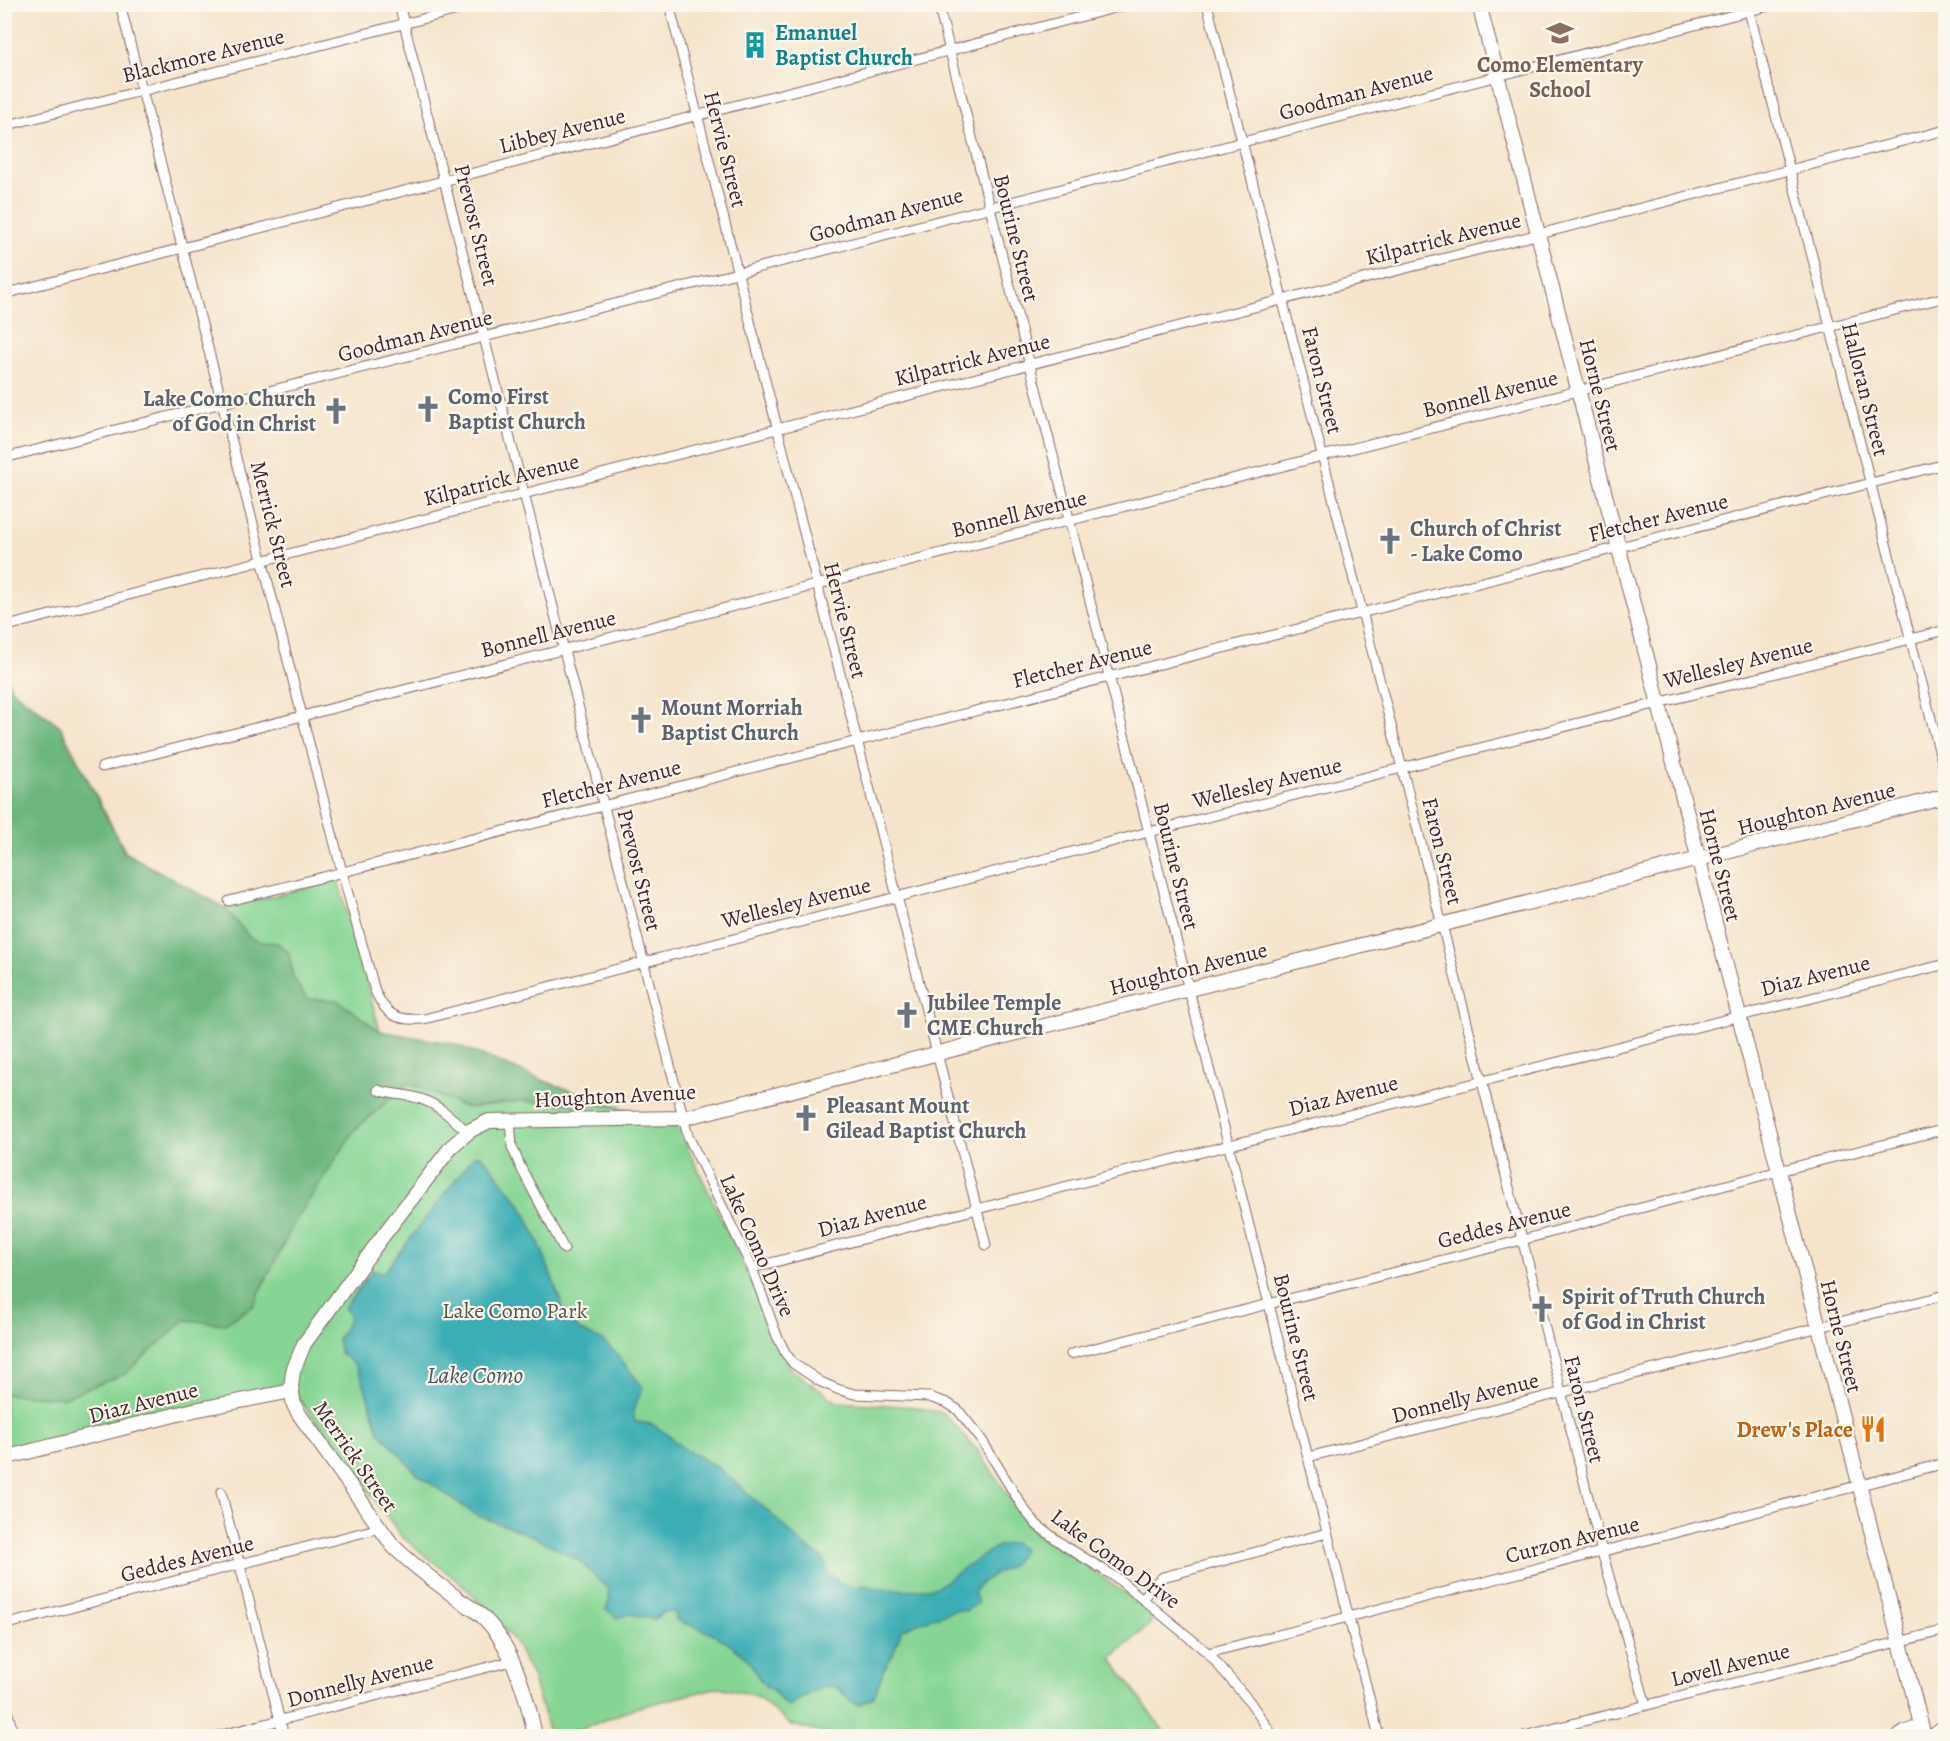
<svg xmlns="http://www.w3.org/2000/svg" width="1950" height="1741" font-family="Alegreya,serif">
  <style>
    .green { fill: #86d594; stroke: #687a60; stroke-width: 1.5 }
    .forest { fill: #6cb67e; stroke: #5b6a54; stroke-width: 1.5 }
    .water { fill: #3badb4; stroke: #426670; stroke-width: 1.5 }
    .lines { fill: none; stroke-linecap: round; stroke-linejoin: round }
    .street-casing { stroke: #866463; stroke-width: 11 }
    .secondary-casing { stroke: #866463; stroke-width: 16 }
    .primary-casing { stroke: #866463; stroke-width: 17 }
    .street { stroke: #fff; stroke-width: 9 }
    .secondary { stroke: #fff; stroke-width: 14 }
    .primary { stroke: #fff; stroke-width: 15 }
    .labels { text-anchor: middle; stroke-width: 4.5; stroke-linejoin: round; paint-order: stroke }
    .culture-label { font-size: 22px; font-weight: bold; fill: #0d838f; stroke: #fbf7ec; text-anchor: start }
    .street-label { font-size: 22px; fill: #4a1f2b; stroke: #fbf7ec }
    .education-label { font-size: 22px; font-weight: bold; fill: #785e54; stroke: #fbf7ec }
    .worship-label { font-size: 22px; font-weight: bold; fill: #5b616d; stroke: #fbf7ec; text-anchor: start }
    .park-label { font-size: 22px; fill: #5c564a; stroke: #fbf7ec }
    .food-label { font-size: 22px; font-weight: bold; fill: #c56008; stroke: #fbf7ec; text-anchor: end }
    .water-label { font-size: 24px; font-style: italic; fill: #445862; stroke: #fbf7ec }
  </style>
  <rect width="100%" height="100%" fill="#fbf7ec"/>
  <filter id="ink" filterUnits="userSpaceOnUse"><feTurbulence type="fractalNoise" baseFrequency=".0167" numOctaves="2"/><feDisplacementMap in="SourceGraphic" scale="12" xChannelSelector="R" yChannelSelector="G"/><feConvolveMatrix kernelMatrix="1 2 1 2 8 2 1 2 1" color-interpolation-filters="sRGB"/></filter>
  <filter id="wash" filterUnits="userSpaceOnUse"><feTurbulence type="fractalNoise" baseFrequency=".008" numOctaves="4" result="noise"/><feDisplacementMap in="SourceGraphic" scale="24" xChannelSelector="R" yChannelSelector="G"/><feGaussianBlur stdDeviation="1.35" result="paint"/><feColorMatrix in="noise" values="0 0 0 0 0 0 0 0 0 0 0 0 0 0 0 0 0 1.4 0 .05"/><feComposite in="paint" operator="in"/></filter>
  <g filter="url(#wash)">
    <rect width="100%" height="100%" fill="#f5e4cb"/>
    <polygon class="green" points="4,684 60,726 126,853 225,908 338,880 380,1031 454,1044 547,1082 678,1127 752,1284 789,1368 837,1402 916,1407 943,1413 978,1451 1033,1532 1069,1554 1155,1615 1148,1626 1111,1658 1167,1736 834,1736 789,1724 757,1696 719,1687 635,1708 564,1736 550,1736 532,1676 514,1640 465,1587 402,1537 332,1441 292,1391 5,1453"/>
    <polygon class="forest" points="4,667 11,689 60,726 125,853 225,908 249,937 260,942 278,943 289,953 293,977 307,999 337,1000 380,1031 454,1044 547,1082 620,1107 521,1101 467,1108 408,1083 354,1131 294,1223 253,1306 225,1324 185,1320 125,1374 63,1398 5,1394"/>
    <path class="water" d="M480,1155L487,1161L522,1206L540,1245L566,1316L581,1331L603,1341L615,1352L643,1387L633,1411L635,1422L652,1424L667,1434L678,1444L688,1451L716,1466L768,1511L803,1545L823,1558L827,1571L839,1583L856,1587L864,1585L885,1589L909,1590L937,1587L977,1559L998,1546L1013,1543L1023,1549L1011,1566L996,1573L982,1582L974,1592L978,1603L966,1611L956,1610L920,1622L902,1630L893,1654L883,1671L874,1697L858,1705C848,1701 848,1697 840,1690C825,1678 804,1698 789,1706L782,1702L773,1690C758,1686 757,1669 747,1659C728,1640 703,1628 677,1621L674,1612H664L654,1619L630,1614L617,1618L606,1609L609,1600L608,1589L578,1560L533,1536L476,1515L417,1474L379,1431L361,1376L354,1364L340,1353L337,1340L349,1320L348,1313L344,1308L373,1270L379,1273L385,1271L474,1156Z"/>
  </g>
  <g filter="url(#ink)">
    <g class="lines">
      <defs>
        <g id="street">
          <path d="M120,4L342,872L375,991C386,1016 397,1021 424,1019L1149,832L1946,630"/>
          <polyline points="399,4 688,1136 752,1268 777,1336 786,1354 794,1364 821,1382 837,1389 854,1394 929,1397 947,1403 958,1410 981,1439 1024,1509 1037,1525 1065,1546 1117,1578 1208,1653 1250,1702 1273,1736"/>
          <polyline points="669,4 986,1245"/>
          <polyline points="938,4 1379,1736"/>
          <polyline points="1207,4 1602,1552 1646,1705"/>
          <polyline points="1749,11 1946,777"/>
          <polyline points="4,126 481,4"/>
          <polyline points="4,294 1130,4"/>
          <polyline points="4,458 737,273 1776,4"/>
          <polyline points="4,622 8,626 15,624 1946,130"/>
          <polyline points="102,767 1946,297"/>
          <polyline points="229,901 1946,464"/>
          <path d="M378,1090C392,1095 407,1094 421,1099C439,1105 454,1120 469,1133"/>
          <polyline points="510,1121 512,1147 521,1168 564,1249"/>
          <polyline points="752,1268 977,1209 1946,964"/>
          <polyline points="1071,1354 1522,1240 1771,1173 1946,1129"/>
          <polyline points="1308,1457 1946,1295"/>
          <polyline points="221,1492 284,1736"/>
          <polyline points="1143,1599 1152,1586 1163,1577 1327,1533"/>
          <polyline points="4,1625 380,1528"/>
          <polyline points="1208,1653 1946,1463"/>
          <polyline points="4,1700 14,1736"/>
          <polyline points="218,1736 512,1661"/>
          <polyline points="1524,1736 1946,1630"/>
        </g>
        <g id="secondary">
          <polyline points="1479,4 1924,1736"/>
          <polyline points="4,1458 194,1410 292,1391"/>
          <path d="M535,1736C528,1699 512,1645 484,1618C477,1611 467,1605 458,1599C436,1582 413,1566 393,1546L299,1414L294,1405L291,1388L293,1371L304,1344L382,1237L452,1146L471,1130L489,1121L684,1118L1946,796"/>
          <polyline points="1900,1736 1906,1732 1921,1727"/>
        </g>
        <polyline id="primary" points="1933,1736 1946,1726"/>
      </defs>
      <use href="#street" class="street-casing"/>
      <use href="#secondary" class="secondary-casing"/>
      <use href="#primary" class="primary-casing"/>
      <use href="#street" class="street"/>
      <use href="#secondary" class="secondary"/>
      <use href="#primary" class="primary"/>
    </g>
  </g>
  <defs>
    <symbol id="school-bare" viewBox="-9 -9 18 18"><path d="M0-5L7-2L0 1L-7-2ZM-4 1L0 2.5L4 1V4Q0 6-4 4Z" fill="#8d6e63" stroke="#fbf7ec" stroke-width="2.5" paint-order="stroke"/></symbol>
    <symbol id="building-bare" viewBox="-9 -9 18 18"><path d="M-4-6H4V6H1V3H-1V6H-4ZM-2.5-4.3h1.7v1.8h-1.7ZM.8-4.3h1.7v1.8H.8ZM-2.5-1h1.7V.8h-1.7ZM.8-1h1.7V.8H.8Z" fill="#0f9aa8" stroke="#fbf7ec" stroke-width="2.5" paint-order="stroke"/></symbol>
    <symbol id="church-bare" viewBox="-9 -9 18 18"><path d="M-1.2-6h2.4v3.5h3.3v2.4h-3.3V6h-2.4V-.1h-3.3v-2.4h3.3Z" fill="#6b7280" stroke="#fbf7ec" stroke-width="2.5" paint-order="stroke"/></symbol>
    <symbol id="restaurant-bare" viewBox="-9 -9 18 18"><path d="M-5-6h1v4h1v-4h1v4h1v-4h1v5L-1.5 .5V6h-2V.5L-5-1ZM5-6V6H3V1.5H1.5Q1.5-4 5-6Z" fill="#e8710a" stroke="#fbf7ec" stroke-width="2.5" paint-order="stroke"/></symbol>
  </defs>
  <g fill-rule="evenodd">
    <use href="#school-bare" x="1541" y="14" width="38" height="38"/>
    <use href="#building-bare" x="736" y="26" width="38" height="38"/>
    <use href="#church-bare" x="409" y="390" width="38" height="38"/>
    <use href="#church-bare" x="317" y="392" width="38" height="38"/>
    <use href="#church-bare" x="1371" y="522" width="38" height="38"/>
    <use href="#church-bare" x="622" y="701" width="38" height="38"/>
    <use href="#church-bare" x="888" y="996" width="38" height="38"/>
    <use href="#church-bare" x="787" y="1099" width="38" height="38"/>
    <use href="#church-bare" x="1523" y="1290" width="38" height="38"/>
    <use href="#restaurant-bare" x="1854" y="1410" width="38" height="38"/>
  </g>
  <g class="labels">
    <g class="culture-label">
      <text x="775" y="40">Emanuel<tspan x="775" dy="25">Baptist Church</tspan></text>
    </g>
    <g class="street-label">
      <text transform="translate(203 55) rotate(-14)" y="8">Blackmore Avenue</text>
      <text transform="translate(1356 92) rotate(-15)" y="8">Goodman Avenue</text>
      <text transform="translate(562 130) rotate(-14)" y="8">Libbey Avenue</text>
      <text transform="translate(726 149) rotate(76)" y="8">Hervie Street</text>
      <text transform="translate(886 214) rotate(-15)" y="8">Goodman Avenue</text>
      <text transform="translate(477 225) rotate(76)" y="8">Prevost Street</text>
      <text transform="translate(1017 238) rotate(76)" y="8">Bourine Street</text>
      <text transform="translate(1443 238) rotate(-14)" y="8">Kilpatrick Avenue</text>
      <text transform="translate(415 335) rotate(-14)" y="8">Goodman Avenue</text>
      <text transform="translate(972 359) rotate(-14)" y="8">Kilpatrick Avenue</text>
      <text transform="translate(1323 380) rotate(76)" y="8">Faron Street</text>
      <text transform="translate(1866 389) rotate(76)" y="8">Halloran Street</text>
      <text transform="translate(1490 393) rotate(-14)" y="8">Bonnell Avenue</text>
      <text transform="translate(1601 395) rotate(76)" y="8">Horne Street</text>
      <text transform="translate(501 479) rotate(-14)" y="8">Kilpatrick Avenue</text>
      <text transform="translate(1019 513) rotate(-14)" y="8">Bonnell Avenue</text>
      <text transform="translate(1658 517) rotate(-14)" y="8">Fletcher Avenue</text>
      <text transform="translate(274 524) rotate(76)" y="8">Merrick Street</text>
      <text transform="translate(846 620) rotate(76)" y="8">Hervie Street</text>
      <text transform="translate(548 633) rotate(-14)" y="8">Bonnell Avenue</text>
      <text transform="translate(1738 662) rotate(-14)" y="8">Wellesley Avenue</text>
      <text transform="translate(1082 663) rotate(-14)" y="8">Fletcher Avenue</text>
      <text transform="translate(1267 782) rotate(-14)" y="8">Wellesley Avenue</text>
      <text transform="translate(611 783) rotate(-14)" y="8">Fletcher Avenue</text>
      <text transform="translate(1816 808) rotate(-14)" y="8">Houghton Avenue</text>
      <text transform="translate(1443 851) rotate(76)" y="8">Faron Street</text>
      <text transform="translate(1721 865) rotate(76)" y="8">Horne Street</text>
      <text transform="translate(1177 866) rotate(76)" y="8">Bourine Street</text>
      <text transform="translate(640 870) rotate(76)" y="8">Prevost Street</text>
      <text transform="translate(796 902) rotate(-14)" y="8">Wellesley Avenue</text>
      <text transform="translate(1188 968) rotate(-14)" y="8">Houghton Avenue</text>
      <text transform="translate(1815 975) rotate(-14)" y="8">Diaz Avenue</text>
      <text transform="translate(615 1095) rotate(-3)" y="8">Houghton Avenue</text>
      <text transform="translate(1343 1095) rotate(-14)" y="8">Diaz Avenue</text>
      <text transform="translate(872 1215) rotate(-15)" y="8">Diaz Avenue</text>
      <text transform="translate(1504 1224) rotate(-14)" y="8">Geddes Avenue</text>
      <text transform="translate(758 1245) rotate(66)" y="8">Lake Como Drive</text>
      <text transform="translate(1842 1336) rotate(76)" y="8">Horne Street</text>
      <text transform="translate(1297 1337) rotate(76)" y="8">Bourine Street</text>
      <text transform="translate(1465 1397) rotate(-14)" y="8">Donnelly Avenue</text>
      <text transform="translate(143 1402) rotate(-14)" y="8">Diaz Avenue</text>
      <text transform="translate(1585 1409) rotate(76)" y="8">Faron Street</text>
      <text transform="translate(356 1456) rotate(55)" y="8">Merrick Street</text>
      <text transform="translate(1572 1539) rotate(-14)" y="8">Curzon Avenue</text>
      <text transform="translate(187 1558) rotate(-14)" y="8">Geddes Avenue</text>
      <text transform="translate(1116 1558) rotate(36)" y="8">Lake Como Drive</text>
      <text transform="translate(1730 1664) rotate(-14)" y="8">Lovell Avenue</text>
      <text transform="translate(360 1680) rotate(-15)" y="8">Donnelly Avenue</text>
    </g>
    <g class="education-label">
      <text x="1560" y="72">Como Elementary<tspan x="1560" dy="25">School</tspan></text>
    </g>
    <g class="worship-label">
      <text x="448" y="404">Como First<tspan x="448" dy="25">Baptist Church</tspan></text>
      <text x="316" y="406" text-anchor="end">Lake Como Church<tspan x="316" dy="25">of God in Christ</tspan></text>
      <text x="1410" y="536">Church of Christ<tspan x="1410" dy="25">- Lake Como</tspan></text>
      <text x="661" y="715">Mount Morriah<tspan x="661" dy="25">Baptist Church</tspan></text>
      <text x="927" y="1010">Jubilee Temple<tspan x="927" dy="25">CME Church</tspan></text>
      <text x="826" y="1113">Pleasant Mount<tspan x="826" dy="25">Gilead Baptist Church</tspan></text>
      <text x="1562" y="1304">Spirit of Truth Church<tspan x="1562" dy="25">of God in Christ</tspan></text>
    </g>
    <g class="park-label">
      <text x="515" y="1318">Lake Como Park</text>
    </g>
    <g class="food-label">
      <text x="1853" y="1437">Drew's Place</text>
    </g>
    <g class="water-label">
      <text x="475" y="1383">Lake Como</text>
    </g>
  </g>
  <rect width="1950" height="1741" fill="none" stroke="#fbf7ec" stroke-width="24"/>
</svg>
